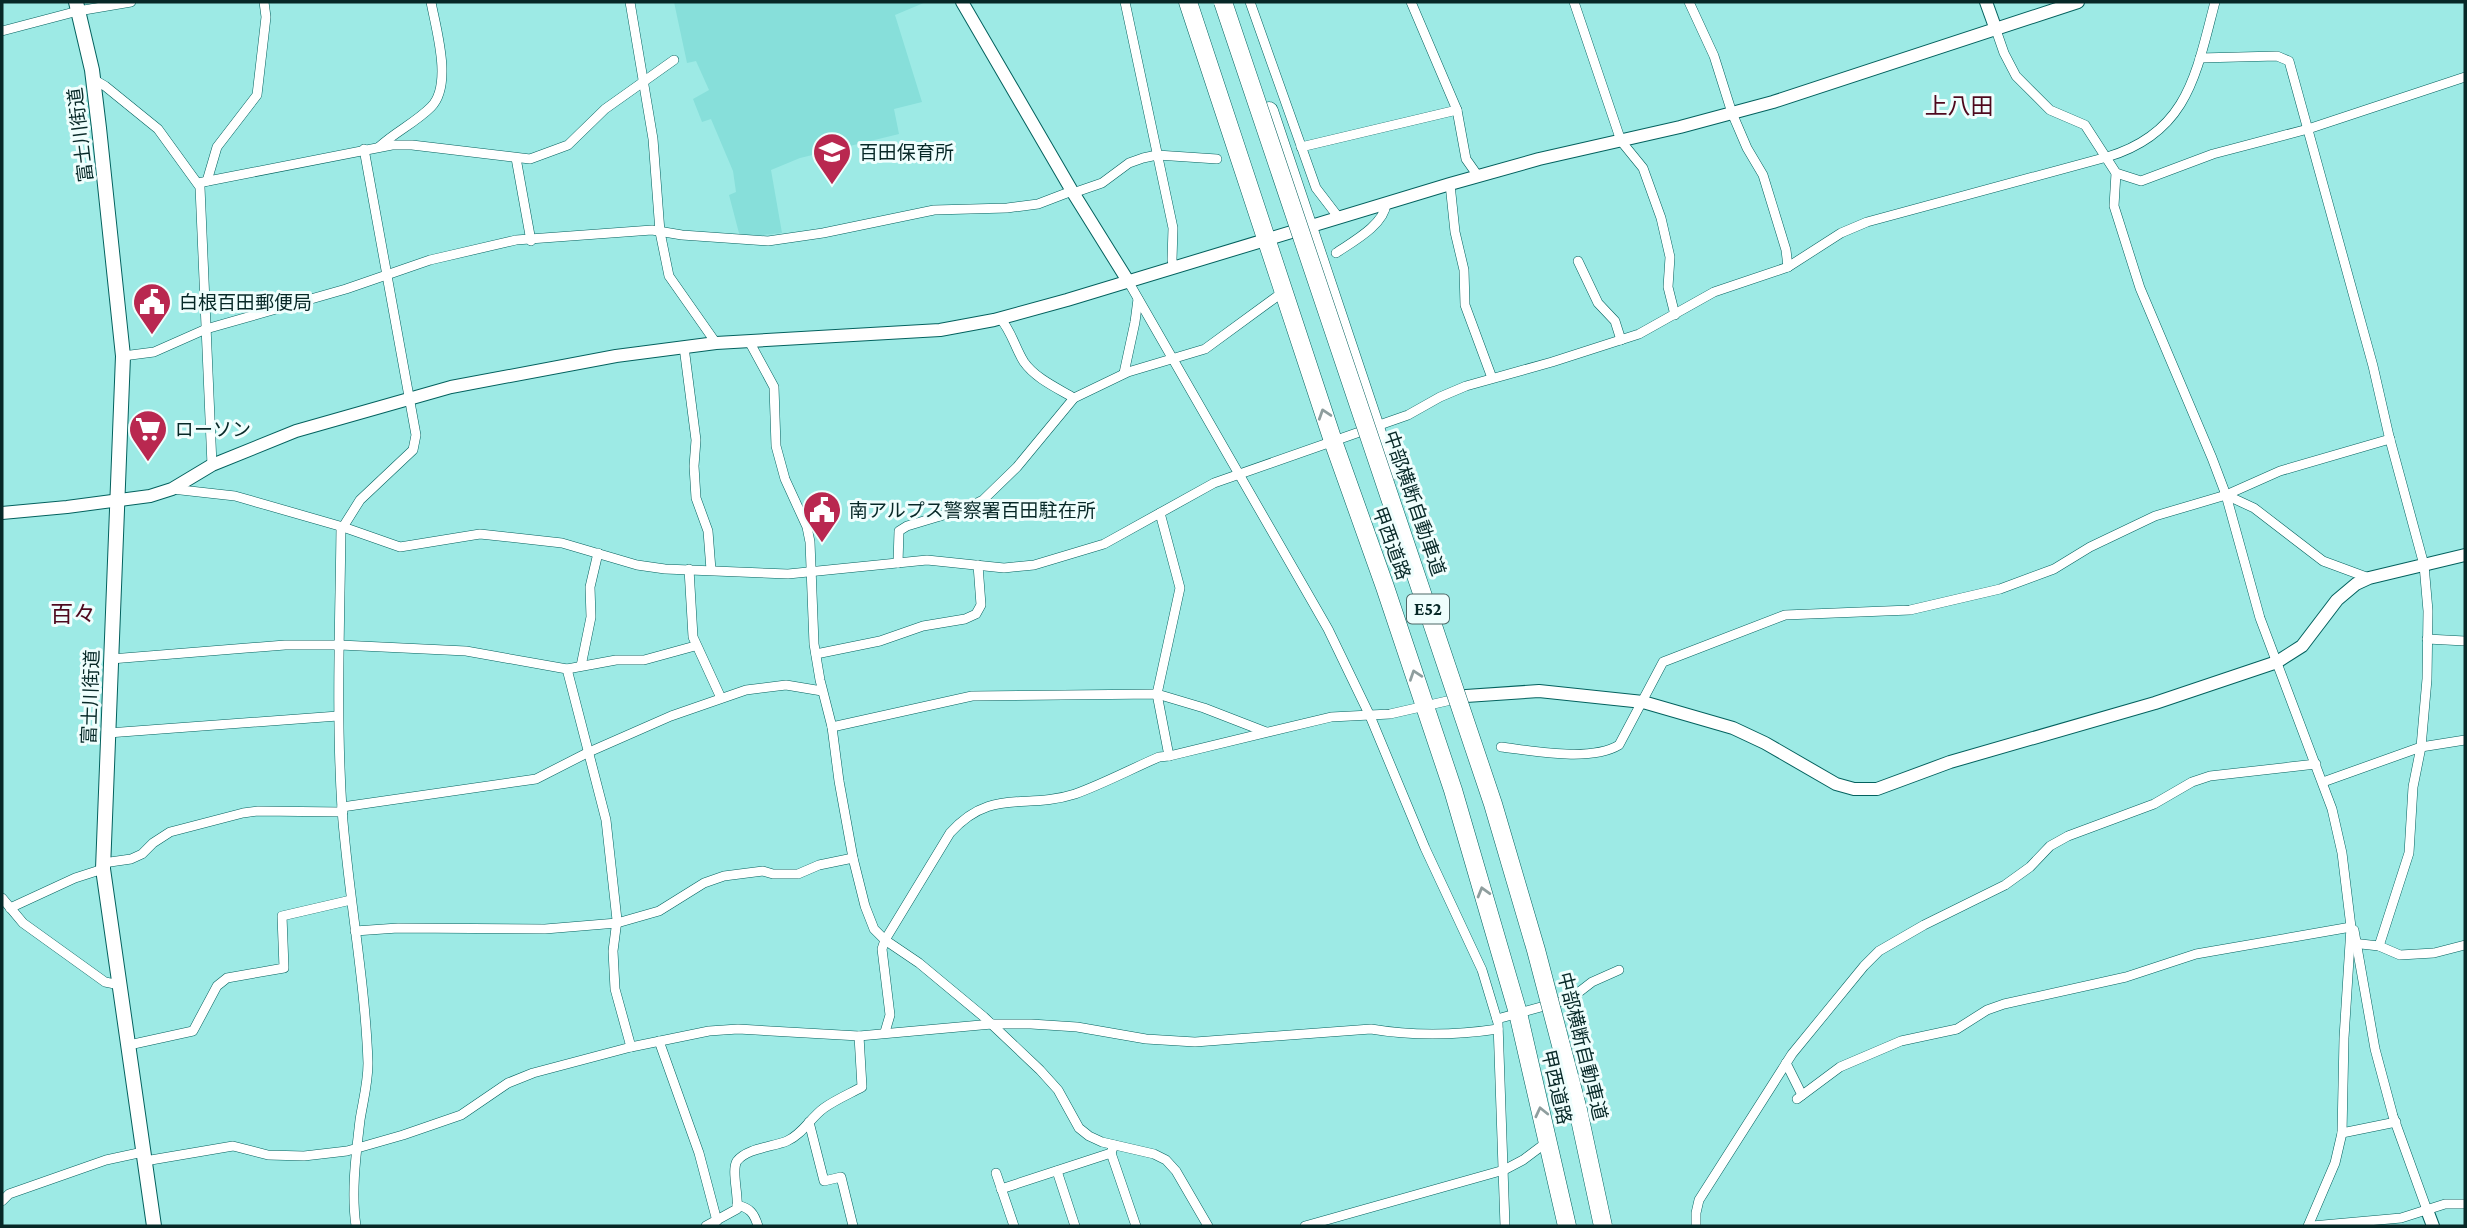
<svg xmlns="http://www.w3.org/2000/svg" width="2467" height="1228" font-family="'Crimson Pro','Noto Sans JP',serif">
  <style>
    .built { fill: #87dfda }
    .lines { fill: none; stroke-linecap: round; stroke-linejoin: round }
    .street-casing { stroke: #03615e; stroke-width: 10 }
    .secondary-casing { stroke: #03615e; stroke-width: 14 }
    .primary-casing { stroke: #03615e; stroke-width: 16 }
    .highway-casing { stroke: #03615e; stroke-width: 19 }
    .street { stroke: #fff; stroke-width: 9 }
    .secondary { stroke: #fff; stroke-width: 12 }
    .primary { stroke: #fff; stroke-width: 14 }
    .highway { stroke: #fff; stroke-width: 18 }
    .highway-bridge-casing { stroke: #03615e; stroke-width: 19; stroke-linecap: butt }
    .highway-bridge { stroke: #fff; stroke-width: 18 }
    .oneway { stroke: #8f9e9e }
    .labels { text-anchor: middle; stroke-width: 6; stroke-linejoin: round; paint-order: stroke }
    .shield { fill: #effefd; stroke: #4d6867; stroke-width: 2 }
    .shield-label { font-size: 18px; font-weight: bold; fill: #072827 }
    .street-label { font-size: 19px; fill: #072827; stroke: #effefd }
    .poi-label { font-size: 19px; fill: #072827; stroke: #effefd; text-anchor: start }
    .quarter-label { font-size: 23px; fill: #4e091d; stroke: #effefd }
  </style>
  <rect width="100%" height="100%" fill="#9deae5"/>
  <polygon class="built" points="674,2 926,2 895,15 922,102 894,109 899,134 800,158 771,170 782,233 740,237 729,195 736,192 733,171 711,119 702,122 693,99 709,90 696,61 687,63"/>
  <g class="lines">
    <defs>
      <g id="street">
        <polyline points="630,2 653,139 660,232 669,276 716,343"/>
        <polyline points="1125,2 1173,228 1172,260 1174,268"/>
        <polyline points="1250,2 1316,188 1339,218"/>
        <polyline points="1411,2 1457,110 1466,159 1478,176"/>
        <polyline points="1574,2 1621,141 1643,168 1661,218 1670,257 1668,287 1675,315"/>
        <polyline points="1689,2 1714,56 1732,113 1747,148 1763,175 1786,250 1788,267"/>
        <polyline points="1995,27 2004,53 2016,76 2050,110 2085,125 2116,173 2114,206 2140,288 2212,458 2226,495 2260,618 2332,809 2342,853 2351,927 2344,1038 2342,1133 2335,1163 2308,1226"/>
        <polyline points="2,31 78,11 131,2"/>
        <polyline points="2200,58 2277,56 2289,61 2373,366 2389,436 2424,565 2428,611 2427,679 2421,747 2413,787 2409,853 2379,946"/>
        <polyline points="93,79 105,86 158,129 200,187 212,465"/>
        <path d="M379,147C395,132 415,123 431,107C453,85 436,29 431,2"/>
        <polyline points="1301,147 1457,110"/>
        <polyline points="516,158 531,241"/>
        <polyline points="2116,173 2141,181 2213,154 2308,129 2465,77"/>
        <polyline points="207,181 217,147 257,95 266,17 264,2"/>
        <polyline points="198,183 392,145 412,145 530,159 568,145 605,109 674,60"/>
        <polyline points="1450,184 1455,232 1464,270 1465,305 1492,378"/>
        <polyline points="1073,193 1102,183 1129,163 1143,158 1157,155 1217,159"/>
        <path d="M1336,253C1352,242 1384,225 1386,204"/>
        <polyline points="1578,261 1598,303 1615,321 1621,340"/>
        <polyline points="1128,281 1328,629 1370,716 1425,848 1482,970 1498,1023 1505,1226"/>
        <path d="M1000,318C1012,332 1015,348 1024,362C1035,378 1057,388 1074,398"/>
        <polyline points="749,341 774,387 776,446 785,479 807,527 810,542 814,644 820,680 832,727 839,781 853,858 865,906 874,929 885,940 919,963 984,1017 1040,1070 1058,1090 1079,1128 1089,1136 1102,1142 1154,1154 1166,1160 1176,1171 1208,1226"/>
        <polyline points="684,347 696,440 694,466 696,498 708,531 711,570"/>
        <polyline points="123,356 154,352 206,329 346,289 430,260 516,240 652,230 682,235 768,241 823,233 934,210 1007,208 1038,204 1072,191"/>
        <polyline points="1124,373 1135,322 1138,299"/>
        <path d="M172,489L235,496L343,527L400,547L480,534L562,543L637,565L665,569L788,574L927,560L1004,568L1034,565L1104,544L1214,483L1408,415L1440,397L1466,386L1552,362L1639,334L1714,292L1788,267L1841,233L1867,222L2107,157C2188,133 2196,74 2215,2"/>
        <polyline points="2226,495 2254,508 2323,561 2369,578"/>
        <path d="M341,527C340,621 336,715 342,809C348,893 365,978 368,1063C368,1083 363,1101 360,1120C356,1155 351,1192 356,1226"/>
        <polyline points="343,527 360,500 413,450 416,435 364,149"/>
        <polyline points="898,563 899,531 907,526 967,508 983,500 1017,467 1074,398 1128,372 1205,349 1283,292"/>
        <polyline points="689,569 693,637 721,698"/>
        <polyline points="2427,639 2465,641"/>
        <polyline points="816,654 880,641 923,626 965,619 976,614 981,605 978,565"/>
        <polyline points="111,659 285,645 340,645 466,651 567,669 616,660 644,660 695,646"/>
        <polyline points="581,666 591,617 590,587 598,553"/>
        <polyline points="567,669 606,820 617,920 613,951 615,989 631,1047"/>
        <polyline points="832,727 972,696 1157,694 1204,708 1266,732"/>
        <polyline points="108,733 338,716"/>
        <path d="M1501,747C1534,751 1591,762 1619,745L1663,662L1785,615L1910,610L2000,589L2054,569L2090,547L2155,516L2226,495L2280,471L2390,439"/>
        <polyline points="1169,756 1331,717 1390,714 1460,698"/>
        <polyline points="2323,782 2421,747 2465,740"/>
        <polyline points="342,807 536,779 589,752 671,716 746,690 786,685 822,691"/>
        <polyline points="103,863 131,859 142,854 153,843 170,832 243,813 258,811 343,812"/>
        <polyline points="2,898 23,923 105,982 120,985"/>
        <polyline points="10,908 75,878 103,869"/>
        <polyline points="2354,930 2375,1049 2393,1116 2427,1210"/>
        <polyline points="355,931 398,928 545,929 617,923 659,911 704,883 724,876 763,871 773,874 798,874 819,865 853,858"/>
        <polyline points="2352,943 2379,946 2400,955 2434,953 2465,945"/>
        <polyline points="1497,1019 1570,999 1592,982 1619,970"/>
        <path d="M885,1032L890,1015L882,949L885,940L950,833C991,787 1025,810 1075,794C1103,784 1131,769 1159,757L1169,756L1157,694L1180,588L1160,513"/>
        <polyline points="659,1041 699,1153 717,1221"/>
        <polyline points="129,1045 193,1031 217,986 227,978 284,968 282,916 351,900"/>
        <polyline points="1786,1063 1802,1095"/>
        <polyline points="1797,1099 1840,1067 1901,1041 1957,1029 1987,1010 2004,1004 2126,977 2196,954 2351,927"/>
        <polyline points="809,1122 824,1181 841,1177 853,1226"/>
        <polyline points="2342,1133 2396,1122"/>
        <polyline points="1111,1153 1136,1226"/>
        <path d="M145,1161L233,1146L268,1155L304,1156L347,1151L403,1135L461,1115L508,1083L533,1073L631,1047L709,1031L738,1029L859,1036L992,1024H1031L1077,1027L1146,1039L1195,1042L1371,1029C1412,1036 1458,1035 1498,1029"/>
        <polyline points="1057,1171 1075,1226"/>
        <polyline points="996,1173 1014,1226"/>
        <polyline points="1001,1189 1111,1153 1114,1145"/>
        <polyline points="2,1201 9,1194 106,1160 143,1152"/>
        <path d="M737,1205C750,1208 754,1213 758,1226"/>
        <path d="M706,1226L737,1209C739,1196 731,1170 737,1161C747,1148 773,1147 787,1141C803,1134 810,1118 824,1108C835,1100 849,1094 862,1087L859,1036"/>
        <polyline points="1305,1226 1504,1170 1523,1160 1547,1142"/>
        <polyline points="1696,1226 1696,1213 1699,1200 1792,1054 1864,966 1879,951 1924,925 2005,885 2030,867 2050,846 2068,836 2154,804 2192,782 2210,776 2316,764"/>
        <polyline points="2312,1226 2401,1218 2445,1204 2465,1204"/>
      </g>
      <g id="secondary">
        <polyline points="962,2 1072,191 1128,281"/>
        <polyline points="1986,2 1995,27"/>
        <polyline points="2,513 67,507 150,496 172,489 212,465 296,431 451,387 616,356 716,343 940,330 994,320 1067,300 1450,184 1539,159 1680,127 1773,102 2078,2"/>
        <polyline points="1466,696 1539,691 1643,702 1733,728 1765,743 1836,784 1854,789 1877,789 1950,762 2155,703 2277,662 2302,646 2337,600 2356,584 2369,578 2465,555"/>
        <polyline points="2427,1210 2433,1226"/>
      </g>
      <polyline id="primary" points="76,2 92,70 99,128 123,356 103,869 154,1226"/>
      <g id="highway">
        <polyline points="1188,2 1333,441 1385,587 1453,790 1518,1013 1567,1226"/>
        <polyline points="1269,111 1390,472"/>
      </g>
    </defs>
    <use href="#street" class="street-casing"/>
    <use href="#secondary" class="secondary-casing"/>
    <use href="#primary" class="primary-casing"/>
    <use href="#highway" class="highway-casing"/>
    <use href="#street" class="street"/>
    <use href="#secondary" class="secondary"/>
    <use href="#primary" class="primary"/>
    <use href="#highway" class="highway"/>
    <defs>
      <polyline id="highway-bridge" points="1223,2 1493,804 1536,950 1578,1110 1603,1226"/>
    </defs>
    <use href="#highway-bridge" class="highway-bridge-casing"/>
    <use href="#highway-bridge" class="highway-bridge"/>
  </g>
  <defs><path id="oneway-chevron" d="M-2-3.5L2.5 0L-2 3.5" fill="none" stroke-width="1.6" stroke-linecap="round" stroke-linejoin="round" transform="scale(1.75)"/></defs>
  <g class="oneway">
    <use href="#oneway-chevron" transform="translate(1324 414) rotate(-108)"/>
    <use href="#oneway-chevron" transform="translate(1415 675) rotate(-109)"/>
    <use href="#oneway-chevron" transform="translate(1483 892) rotate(-106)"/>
    <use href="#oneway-chevron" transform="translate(1541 1112) rotate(-103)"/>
  </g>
  <defs>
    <symbol id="school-pin" viewBox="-11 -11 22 30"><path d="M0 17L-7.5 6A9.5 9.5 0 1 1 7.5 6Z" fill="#b92850" stroke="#effefd"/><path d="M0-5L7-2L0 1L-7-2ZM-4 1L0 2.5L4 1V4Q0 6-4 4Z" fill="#fff"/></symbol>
    <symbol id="civic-pin" viewBox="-11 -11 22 30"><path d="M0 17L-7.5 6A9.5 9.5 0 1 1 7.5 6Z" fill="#b92850" stroke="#effefd"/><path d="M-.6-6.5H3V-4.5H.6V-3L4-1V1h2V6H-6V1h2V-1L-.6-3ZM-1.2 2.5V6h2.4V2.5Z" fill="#fff"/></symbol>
    <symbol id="supermarket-pin" viewBox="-11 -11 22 30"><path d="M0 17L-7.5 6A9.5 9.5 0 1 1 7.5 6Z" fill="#b92850" stroke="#effefd"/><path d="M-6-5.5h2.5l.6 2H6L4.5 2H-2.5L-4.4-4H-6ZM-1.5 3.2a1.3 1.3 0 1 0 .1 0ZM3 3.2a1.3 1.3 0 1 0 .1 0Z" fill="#fff"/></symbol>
  </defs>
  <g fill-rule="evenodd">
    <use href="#school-pin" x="810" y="130" width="44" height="60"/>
    <use href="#civic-pin" x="130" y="280" width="44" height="60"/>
    <use href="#supermarket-pin" x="126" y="407" width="44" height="60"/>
    <use href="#civic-pin" x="800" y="488" width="44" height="60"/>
  </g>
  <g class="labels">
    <rect class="shield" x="1407" y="594.5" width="42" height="29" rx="5"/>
    <g class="shield-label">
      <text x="1428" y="615">E52</text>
    </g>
    <g class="street-label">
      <text transform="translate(80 135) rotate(-97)" y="7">富士川街道</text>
      <text transform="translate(1415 503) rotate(71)" y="7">中部横断自動車道</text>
      <text transform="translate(1392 543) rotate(70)" y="7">甲西道路</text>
      <text transform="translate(90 697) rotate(-88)" y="7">富士川街道</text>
      <text transform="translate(1583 1046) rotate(76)" y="7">中部横断自動車道</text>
      <text transform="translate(1557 1087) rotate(77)" y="7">甲西道路</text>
    </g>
    <g class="poi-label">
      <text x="859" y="159">百田保育所</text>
      <text x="179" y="309">白根百田郵便局</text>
      <text x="175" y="436">ローソン</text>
      <text x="849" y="517">南アルプス警察署百田駐在所</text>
    </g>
    <g class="quarter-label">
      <text x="1959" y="114">上八田</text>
      <text x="73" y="622">百々</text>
    </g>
  </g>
  <rect width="2467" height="1228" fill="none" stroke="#072827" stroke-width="7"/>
</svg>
